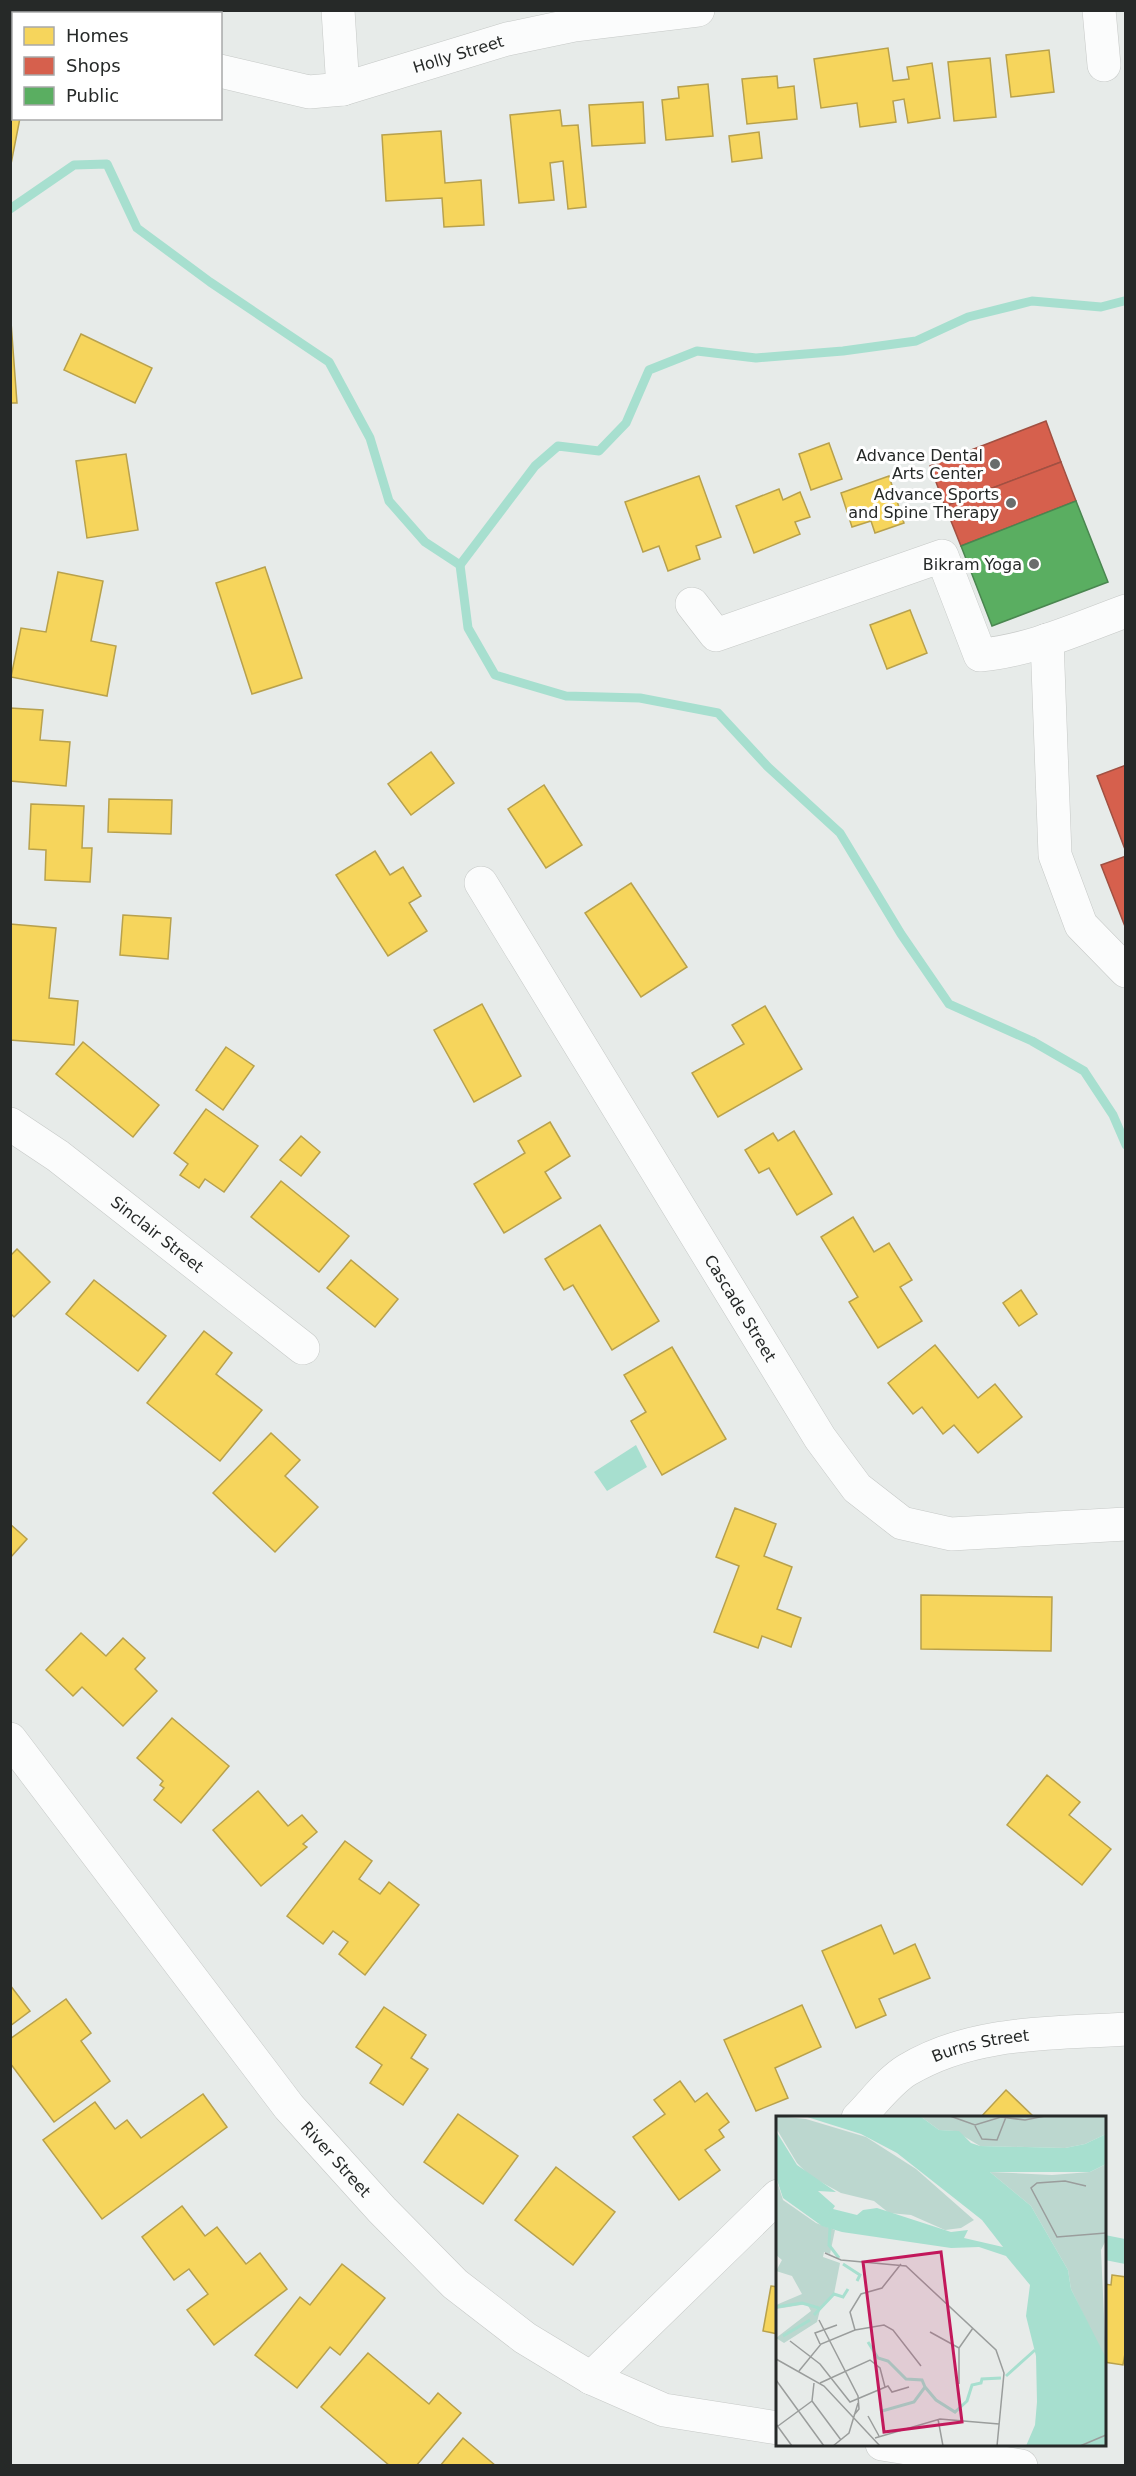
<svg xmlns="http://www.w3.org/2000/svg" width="1136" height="2476" font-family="'DejaVu Sans',sans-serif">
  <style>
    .water { fill: #a7dfcf }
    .homes { fill: #f6d55c; stroke: #b8a14c; stroke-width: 1.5 }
    .shops { fill: #d6604d; stroke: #a15042; stroke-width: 1.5 }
    .public { fill: #5aae61; stroke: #4a8650; stroke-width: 1.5 }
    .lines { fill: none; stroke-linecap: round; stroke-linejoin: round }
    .stream { stroke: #a7dfcf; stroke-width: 9 }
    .minor-casing { stroke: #c6c9c7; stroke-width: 34 }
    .minor { stroke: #fbfcfc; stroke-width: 33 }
    .poi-dot { fill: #6a6d6c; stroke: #fff; stroke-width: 2 }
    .labels { text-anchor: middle; stroke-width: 6; stroke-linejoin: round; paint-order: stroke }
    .street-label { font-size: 16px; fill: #262928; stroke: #fff }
    .poi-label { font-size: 16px; fill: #262928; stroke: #fff; text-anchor: end }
    .inset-river { fill: none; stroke: #a7dfcf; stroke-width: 3 }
    .inset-road { fill: none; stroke: #9a9d9c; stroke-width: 1.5 }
    .view { fill: #c2185b; fill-opacity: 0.15; stroke: #c2185b; stroke-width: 3 }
    .inset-edge { fill: none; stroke: #262928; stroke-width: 3 }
  </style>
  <rect width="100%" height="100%" fill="#e7ebe9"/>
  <g class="water">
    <polygon points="636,1445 647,1467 607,1491 594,1472"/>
    <polygon points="1105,2235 1125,2239 1125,2264 1105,2260"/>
  </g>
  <g class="homes">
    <polygon points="888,48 893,81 909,79 907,67 932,63 940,118 908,123 904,99 893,101 896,122 860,127 857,103 821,108 814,59"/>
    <polygon points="1049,50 1054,92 1011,97 1006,55"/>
    <polygon points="990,58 996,117 954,121 948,62"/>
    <polygon points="777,76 778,88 794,86 797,119 747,124 742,79"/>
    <polygon points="708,84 713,136 666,140 662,100 679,98 678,87"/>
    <polygon points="643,102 645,143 592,146 589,105"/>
    <polygon points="10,108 14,109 14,118 20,118 11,164"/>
    <polygon points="560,110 562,126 578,125 586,207 568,209 563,161 550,163 554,200 519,203 510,115"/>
    <polygon points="441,131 445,183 481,180 484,225 444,227 442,198 386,201 382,135"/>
    <polygon points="759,132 762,158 732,162 729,136"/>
    <polygon points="11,322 17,403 10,403 10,322"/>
    <polygon points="81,334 152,368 135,403 64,370"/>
    <polygon points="829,443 842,479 811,490 799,454"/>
    <polygon points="126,454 138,530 87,538 76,461"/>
    <polygon points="699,476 721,537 696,546 700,559 668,571 659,546 643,552 625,502"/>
    <polygon points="889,476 904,523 875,533 871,521 852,527 841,493"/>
    <polygon points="779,489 783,500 800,492 810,517 795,522 800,534 754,553 736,506"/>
    <polygon points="265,567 302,678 252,694 216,583"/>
    <polygon points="58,572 103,581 91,641 116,646 107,696 11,677 21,628 46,632"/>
    <polygon points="910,610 927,653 887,669 870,625"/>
    <polygon points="10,708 43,710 40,740 70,742 66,786 10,781"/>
    <polygon points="431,752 454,783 411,815 388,784"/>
    <polygon points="544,785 582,845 546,868 508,809"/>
    <polygon points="109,799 172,800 171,834 108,832"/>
    <polygon points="31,804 84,806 82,848 92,848 90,882 45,880 46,850 29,849"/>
    <polygon points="375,851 390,875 403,867 421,896 409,903 427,931 388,956 336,875"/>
    <polygon points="631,883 687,967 641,997 585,913"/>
    <polygon points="123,915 171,918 168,959 120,955"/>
    <polygon points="10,924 56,928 49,998 78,1001 74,1045 10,1040"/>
    <polygon points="482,1004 521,1076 474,1102 434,1030"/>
    <polygon points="765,1006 802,1069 718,1117 692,1073 744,1044 732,1025"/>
    <polygon points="83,1042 159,1105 133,1137 56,1074"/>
    <polygon points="226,1047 254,1066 223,1110 196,1090"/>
    <polygon points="206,1109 258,1146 224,1192 205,1179 199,1188 180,1175 188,1164 174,1153"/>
    <polygon points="550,1122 570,1156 545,1172 561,1198 504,1233 474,1184 525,1153 518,1141"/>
    <polygon points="794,1131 832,1194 797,1215 769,1168 759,1173 745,1150 773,1133 778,1141"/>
    <polygon points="301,1136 320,1152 301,1176 280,1160"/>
    <polygon points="281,1181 349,1236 319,1272 251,1217"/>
    <polygon points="853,1217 874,1252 889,1243 912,1280 900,1287 922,1321 878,1348 849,1302 858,1297 821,1237"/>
    <polygon points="600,1225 659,1321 612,1350 573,1285 564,1290 545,1259"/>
    <polygon points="17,1249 50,1282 14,1317 10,1313 10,1256"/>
    <polygon points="351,1260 398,1299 375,1327 327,1288"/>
    <polygon points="94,1280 166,1336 138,1371 66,1314"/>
    <polygon points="1021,1290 1037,1314 1019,1326 1003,1303"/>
    <polygon points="204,1331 232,1353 216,1374 262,1410 220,1461 147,1403"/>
    <polygon points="935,1345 978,1398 995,1384 1022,1417 978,1453 954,1425 943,1434 922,1407 913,1414 888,1383"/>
    <polygon points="672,1347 726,1439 662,1475 631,1421 646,1412 624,1375"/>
    <polygon points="271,1433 300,1460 285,1476 318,1507 275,1552 213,1493"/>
    <polygon points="735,1508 776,1524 764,1556 792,1567 777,1609 801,1618 791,1647 762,1636 758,1648 714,1632 739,1566 716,1557"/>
    <polygon points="10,1524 27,1539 10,1558"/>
    <polygon points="921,1595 1052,1597 1051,1651 921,1649"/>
    <polygon points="81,1633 106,1656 123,1638 145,1658 135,1669 157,1691 123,1726 82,1687 73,1696 46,1670"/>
    <polygon points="172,1718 229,1766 181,1823 154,1800 164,1788 160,1785 163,1781 137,1758"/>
    <polygon points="1047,1775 1080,1802 1069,1815 1111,1849 1082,1885 1007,1825"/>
    <polygon points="258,1791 288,1826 302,1815 317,1832 303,1844 307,1847 261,1886 213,1830"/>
    <polygon points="345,1841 372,1861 359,1879 380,1894 389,1882 419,1905 365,1975 339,1954 348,1942 333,1931 323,1944 287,1916"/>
    <polygon points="881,1925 894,1954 915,1944 930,1978 879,1999 886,2015 856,2028 822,1951"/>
    <polygon points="10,1985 30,2011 10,2026"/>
    <polygon points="66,1999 91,2033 81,2041 110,2081 54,2122 10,2063 10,2039"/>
    <polygon points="802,2005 821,2047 775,2068 788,2098 756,2111 724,2040"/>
    <polygon points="384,2007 426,2035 411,2058 428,2069 403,2105 370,2083 382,2065 356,2047"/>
    <polygon points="680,2081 695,2102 707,2093 729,2122 719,2130 724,2137 705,2150 720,2170 679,2200 633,2137 665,2114 654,2100"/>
    <polygon points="1006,2090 1035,2118 980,2118"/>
    <polygon points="203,2094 227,2127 102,2219 43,2140 95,2102 115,2129 127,2120 141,2138"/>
    <polygon points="458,2114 518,2156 483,2204 424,2162"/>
    <polygon points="556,2167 615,2212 573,2265 515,2220"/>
    <polygon points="182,2206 205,2236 217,2227 246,2264 260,2253 287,2289 214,2345 187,2310 208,2294 189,2269 174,2280 142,2237"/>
    <polygon points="342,2264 385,2298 340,2355 330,2347 297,2388 255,2355 300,2297 310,2305"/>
    <polygon points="1112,2275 1126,2277 1126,2348 1123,2365 1104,2362 1104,2284 1111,2285"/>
    <polygon points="771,2286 778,2287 778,2334 763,2331"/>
    <polygon points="368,2353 429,2404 438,2393 461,2413 416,2466 390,2466 321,2407"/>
    <polygon points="463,2438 496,2466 440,2466"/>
  </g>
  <g class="shops">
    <polygon points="1046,421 1061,462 945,506 930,466"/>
    <polygon points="1061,462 1076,501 961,546 945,506"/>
    <polygon points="1126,765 1126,852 1097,776"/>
    <polygon points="1126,856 1126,929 1101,865"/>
  </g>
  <polygon class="public" points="1076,501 1108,582 992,626 961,546"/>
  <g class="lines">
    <g class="stream">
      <polyline points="10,209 74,165 107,164 137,228 210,282 329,362 370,438 389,501 425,542 460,565 535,466 558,446 599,451 626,423 649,370 697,351 756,358 843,351 916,341 968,317 1032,301 1101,307 1124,301"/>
      <polyline points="460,565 468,628 495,675 566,696 640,698 718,713 768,767 840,833 901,934 949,1004 1032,1041 1084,1071 1113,1115 1126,1145"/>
    </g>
    <defs>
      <g id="minor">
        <polyline points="338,10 343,89"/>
        <polyline points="1099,10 1104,65"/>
        <polyline points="10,23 14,23"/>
        <path id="s1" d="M220,71L309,92L343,89L507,39L574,25L698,10"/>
        <path d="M692,604L716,635L942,556L980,655C1030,651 1079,628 1126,611"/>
        <polyline points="1047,640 1055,855 1081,925 1126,971"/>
        <path id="s2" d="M481,883L820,1438L857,1488L902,1523L951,1534L1126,1524"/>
        <path id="s3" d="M10,1124L58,1156L303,1348"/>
        <path id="s4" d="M10,1739L289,2107L382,2210L455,2284L525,2338L591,2378L664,2410L778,2428"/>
        <path id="s5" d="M858,2118C873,2103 889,2081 907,2070C974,2030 1051,2034 1126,2029"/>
        <polyline points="591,2378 778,2196"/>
        <polyline points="882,2444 1021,2466"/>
      </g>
    </defs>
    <use href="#minor" class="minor-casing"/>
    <use href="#minor" class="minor"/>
  </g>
  <g class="poi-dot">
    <circle cx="995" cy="464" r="6"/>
    <circle cx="1011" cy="503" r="6"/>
    <circle cx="1034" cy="564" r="6"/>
  </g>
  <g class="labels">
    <g class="street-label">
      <text dy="6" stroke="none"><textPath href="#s1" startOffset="246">Holly Street</textPath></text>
      <text dy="6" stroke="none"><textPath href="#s3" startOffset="184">Sinclair Street</textPath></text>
      <text dy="6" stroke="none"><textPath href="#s2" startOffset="498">Cascade Street</textPath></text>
      <text dy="6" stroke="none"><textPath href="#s5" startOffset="147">Burns Street</textPath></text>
      <text dy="6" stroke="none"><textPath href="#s4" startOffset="532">River Street</textPath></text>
    </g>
    <g class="poi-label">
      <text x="983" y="461">Advance Dental<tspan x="983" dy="18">Arts Center</tspan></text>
      <text x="999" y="500">Advance Sports<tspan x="999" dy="18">and Spine Therapy</tspan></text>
      <text x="1022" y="570">Bikram Yoga</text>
    </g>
  </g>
  <g transform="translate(776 2116)">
    <rect width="330" height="330" fill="#e7ebe9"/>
    <path d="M0,0L30,3L90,21L140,53L198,104L185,112L169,114L135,99L113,97L98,85L65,77L34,60L21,47L0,12ZM144,0H330V18L309,28L289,32L204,30L179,15L163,14ZM330,48V124L325,134L330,245L295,173L292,154L255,90L214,56L276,59L314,56ZM0,62L7,84L40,107L59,114L54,138L48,136L47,141L64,147L58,178L44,194L41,206L8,227L0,222L35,195L31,188L0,193V189L26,178L16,160L0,155L6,144L0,139Z" fill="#bcd7cf"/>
    <path d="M28,0H144L163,14L183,15L195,27L204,30L289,32L309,28L330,18V48L314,56H214L255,90L292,154L295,173L329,240L330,330H250L259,309L261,286L260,240L250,200L254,169L230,140L203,131L175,132L66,116L46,110L7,82L0,61V15L21,49L60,76L42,75L59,90L57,93L81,99L87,94L101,92L175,116L192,114L188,122L227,131L206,104L121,37L85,18Z" fill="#a7dfcf"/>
    <path class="inset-river" d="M54,112L53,129L63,142M67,148L84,159L81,165M0,191L26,187L43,192M38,199L58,178L67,181L72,173M7,220L34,204M92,226L102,242L112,245L130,263L146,264L149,271M230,260L259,234M106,295L138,286L149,271L160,284L179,296L191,285L196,269L205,267L206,263L225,262"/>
    <path class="inset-road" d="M174,0L199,9L225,1L249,4L269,0M199,10L206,23L221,24L230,1M310,70L289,65L261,67L255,72L281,121L330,117M330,128V172M49,137L65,144L130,150L220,234L228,257L221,330M43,204L82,280L83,293L78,299M79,214L74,196L85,178L106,172L125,148M154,216L183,232M14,225L44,248L74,286L112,270L116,276L133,271M44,228L39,217L61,209M183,232V268M183,232L197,212M0,243L48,270L104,330M23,255L45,228L79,214L108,209L117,214L145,250M0,264L48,330M44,267L94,244L104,252L109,271M36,285L65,324M36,285L38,267M92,300L103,320M162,303L167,330M0,308L16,330M2,310L36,285M99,322L164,303L223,308M57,330L73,317L82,287M304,330L330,319"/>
    <path class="view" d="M165,136L186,306L108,316L87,146Z"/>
    <rect width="330" height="330" class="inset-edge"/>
  </g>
  <rect width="1136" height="2476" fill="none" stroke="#262928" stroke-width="24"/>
  <rect x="12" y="12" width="210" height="108" fill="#ffffff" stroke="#a8a9a9" stroke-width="1.5"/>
  <rect x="24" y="27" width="30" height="18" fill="#f6d55c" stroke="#a8a9a9" stroke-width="1.5"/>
  <text x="66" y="42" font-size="18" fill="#262928">Homes</text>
  <rect x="24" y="57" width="30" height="18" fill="#d6604d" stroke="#a8a9a9" stroke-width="1.5"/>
  <text x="66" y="72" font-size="18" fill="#262928">Shops</text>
  <rect x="24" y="87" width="30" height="18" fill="#5aae61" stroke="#a8a9a9" stroke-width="1.5"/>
  <text x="66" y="102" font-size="18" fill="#262928">Public</text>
</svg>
